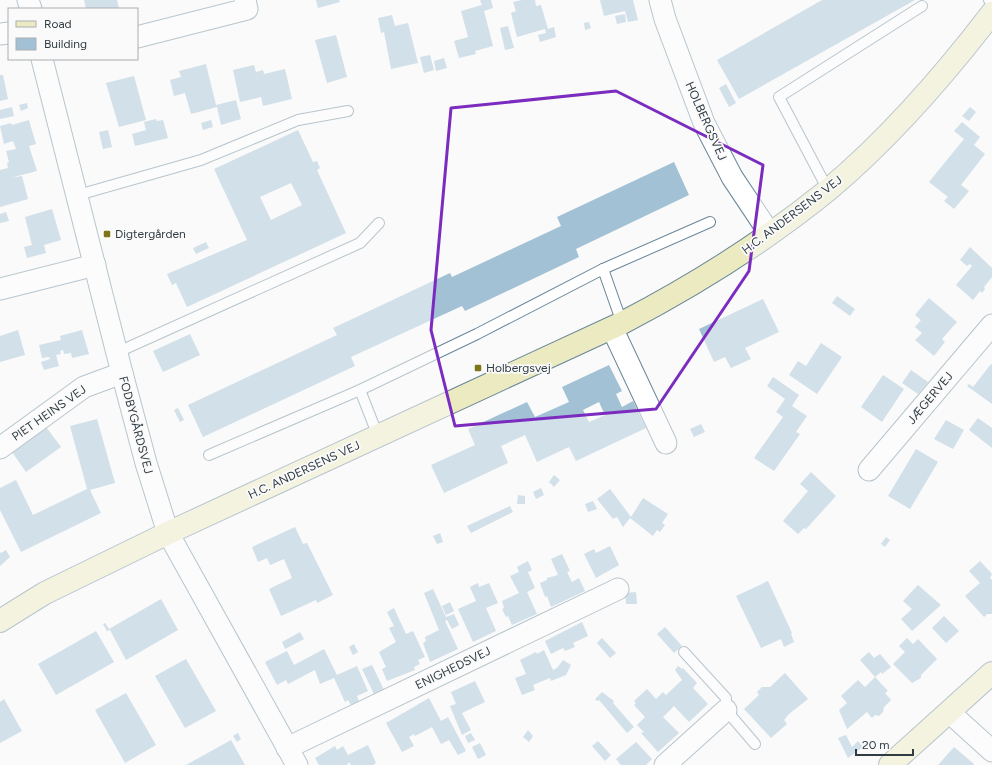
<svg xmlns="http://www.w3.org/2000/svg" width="992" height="765" font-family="Figtree,sans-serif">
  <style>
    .building { fill: #a2c1d5; fill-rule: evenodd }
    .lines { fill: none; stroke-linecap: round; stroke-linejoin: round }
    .lane-casing { stroke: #688698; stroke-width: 12 }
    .street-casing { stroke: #688698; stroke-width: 23 }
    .secondary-casing { stroke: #688698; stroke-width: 24 }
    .lane { stroke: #fff; stroke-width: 10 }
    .street { stroke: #fff; stroke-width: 21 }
    .secondary { stroke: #eceac1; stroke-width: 22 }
    .marked { fill: none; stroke: #7b2cbf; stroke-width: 3; stroke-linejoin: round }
    .poi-dot { fill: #7c761b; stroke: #fafafa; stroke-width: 1.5 }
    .labels { text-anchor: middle; stroke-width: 3.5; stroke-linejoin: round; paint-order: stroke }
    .street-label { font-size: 12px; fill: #303c44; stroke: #fafafa }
    .poi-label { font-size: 12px; fill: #303c44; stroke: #fafafa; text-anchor: start }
  </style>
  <rect width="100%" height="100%" fill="#fafafa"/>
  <g class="building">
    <polygon points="84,0 117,0 119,8 86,9"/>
    <polygon points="316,0 339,0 340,2 318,8"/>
    <polygon points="480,0 491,0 493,8 484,11 493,46 475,51 476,54 459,58 454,41 468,37 461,11 482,5"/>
    <polygon points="522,0 535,0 536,6 541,5 548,29 554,27 556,37 540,42 538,35 546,33 545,29 517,37 511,13 516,11 513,2"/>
    <polygon points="600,0 633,0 638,20 628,22 625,11 604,16"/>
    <polygon points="822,0 915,0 739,99 717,60"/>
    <polygon points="625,14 626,22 617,24 615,16"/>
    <polygon points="392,15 395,26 408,23 418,63 391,69 384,32 381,33 378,18"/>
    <polygon points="589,22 591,28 585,30 584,23"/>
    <polygon points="508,26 514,48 505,50 500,28"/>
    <polygon points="336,35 347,77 327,83 315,40"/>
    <polygon points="430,55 434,70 424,73 420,57"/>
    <polygon points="444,58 447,68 436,71 434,61"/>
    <polygon points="206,64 216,105 236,100 241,119 221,125 217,107 191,114 185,93 174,96 170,80 181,77 179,71"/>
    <polygon points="254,65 256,72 263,70 264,74 285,69 292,99 263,106 261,97 240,102 233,70"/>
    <polygon points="0,75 3,75 8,99 0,101"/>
    <polygon points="134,76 146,120 119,127 106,83"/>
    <polygon points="726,84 736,103 729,107 719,88"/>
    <polygon points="27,103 28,108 21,111 19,105"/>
    <polygon points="12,107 14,116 0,119 0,110"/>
    <polygon points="970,107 976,112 969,121 962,116"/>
    <polygon points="156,119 157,121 163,120 168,138 135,146 132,134 146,130 144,122"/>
    <polygon points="29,120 36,144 29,146 37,171 10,178 22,176 28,199 0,207 0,170 8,168 7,163 9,162 6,151 16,149 13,141 4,144 0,126 11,123 12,125"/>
    <polygon points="211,120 213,127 203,130 201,123"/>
    <polygon points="962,122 980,137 974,145 985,154 961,185 969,191 954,209 944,201 948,197 929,182 964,139 954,131"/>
    <polygon points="108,130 112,147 103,149 99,132"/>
    <path d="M298,130L313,162L317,161L320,168L317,170L346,233L187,307L176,283L172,285L167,274L247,240L214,169ZM291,183L302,205L271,220L260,197Z"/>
    <polygon points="674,162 689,195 576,249 579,257 465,311 462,306 351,357 355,366 203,437 188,405 337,335 333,328 450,273 452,277 561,226 557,217"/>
    <polygon points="52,209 61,240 44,245 46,253 27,258 24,247 32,245 25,217"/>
    <polygon points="6,212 9,221 0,223 0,214"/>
    <polygon points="206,242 209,248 196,254 193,248"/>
    <polygon points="970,247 992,268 992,277 984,287 985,289 982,293 980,291 973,300 956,285 972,266 970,264 967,266 960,260"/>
    <polygon points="837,296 855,309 850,316 832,303"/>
    <polygon points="929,298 957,322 942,339 945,342 934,356 915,340 922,333 915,327 921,320 915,315"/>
    <polygon points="763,299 779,332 745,348 751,359 731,368 725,357 714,362 699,329"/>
    <polygon points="18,330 25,355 0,362 0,336"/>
    <polygon points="82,330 89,354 72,358 71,353 64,354 63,350 60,351 61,354 56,355 59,366 44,370 41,362 50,359 49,357 42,358 39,345 61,340 60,336"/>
    <polygon points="190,334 200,355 163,372 153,351"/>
    <polygon points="821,343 842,357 817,394 789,375 798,361 806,366"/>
    <polygon points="991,364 992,365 992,404 967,386 969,384 973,387"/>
    <path d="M609,365L622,391L616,394L622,407L633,401L646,428L576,461L569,447L537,462L525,435L501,446L508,463L444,493L431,465L475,445L468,429L527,402L535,417L569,402L562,387ZM599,402L605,415L589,422L583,410Z"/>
    <polygon points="911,370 928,382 918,394 902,383"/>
    <polygon points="883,375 904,389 882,422 861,407"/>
    <polygon points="773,377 799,395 792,406 807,416 796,432 800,434 774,471 754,458 783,417 776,412 785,399 767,386"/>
    <polygon points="178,408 184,420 180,422 174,410"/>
    <polygon points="978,418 992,428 992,448 969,430"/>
    <polygon points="97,419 115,483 90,490 101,513 21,552 0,510 0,488 16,480 33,515 87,489 70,426"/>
    <polygon points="946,420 964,430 953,449 934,439"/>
    <polygon points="701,424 705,432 694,437 690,429"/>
    <polygon points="46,427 61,447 26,472 12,452"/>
    <polygon points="916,449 938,462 910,509 888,496"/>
    <polygon points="811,472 836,496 806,529 804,528 798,534 783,521 808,491 800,484"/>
    <polygon points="554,475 560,480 554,487 549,482"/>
    <polygon points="541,488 544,495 536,499 533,492"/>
    <polygon points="610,489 631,517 643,498 668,514 662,523 665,525 660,532 657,530 653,536 630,518 623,527 617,517 613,519 597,499"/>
    <polygon points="518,495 525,496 525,504 517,504"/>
    <polygon points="593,501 597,509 588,512 585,504"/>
    <polygon points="510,506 513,512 471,533 467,526"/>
    <polygon points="295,527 303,544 307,543 333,595 317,603 316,600 281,616 269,589 292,578 284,559 270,565 267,558 258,562 252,547"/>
    <polygon points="440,533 443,542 437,544 433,536"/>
    <polygon points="886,537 890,540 885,547 881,544"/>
    <polygon points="610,546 619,565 596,578 584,554 594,549 596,553"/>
    <polygon points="6,550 10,557 0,566 0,552 1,553"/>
    <polygon points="562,554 570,571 567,572 572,582 579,578 585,591 551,607 547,596 545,597 540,583 547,580 547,578 558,575 551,559"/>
    <polygon points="528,561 532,570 528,572 535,588 527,592 537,614 512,625 508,616 506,617 502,609 504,608 502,601 519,593 510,576 519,572 517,567"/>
    <polygon points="980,561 992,574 990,578 992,580 992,614 987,614 984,617 965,596 980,583 969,571"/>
    <polygon points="768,581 792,633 791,634 794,642 784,647 781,639 761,648 736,596"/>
    <polygon points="478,583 479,587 489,583 498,603 486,608 496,631 473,642 458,609 476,601 470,587"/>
    <polygon points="918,585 941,605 912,631 901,619 912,609 903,601"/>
    <polygon points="433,589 446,617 454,614 459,625 452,629 447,620 445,621 458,649 430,662 423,643 426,641 425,637 439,630 424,593"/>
    <polygon points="636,592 637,604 626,604 625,593"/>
    <polygon points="161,599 178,630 126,660 110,630 107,631 103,624 105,623 109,629"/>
    <polygon points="450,602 454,611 446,615 442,606"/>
    <polygon points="394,608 406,634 413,631 425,657 418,660 420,664 414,667 415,670 387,681 382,669 386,667 379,652 396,642 389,628 394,626 387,612"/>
    <polygon points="944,616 959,631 946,643 932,628"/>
    <polygon points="582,622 588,636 573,643 575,647 565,651 563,648 551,654 545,641"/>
    <polygon points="665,627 682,646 674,653 657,634"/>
    <polygon points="96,631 114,662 56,695 38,664"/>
    <polygon points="300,632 304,639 285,649 282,642"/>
    <polygon points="602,638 616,653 610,658 597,643"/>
    <polygon points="907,638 913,644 918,639 937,659 921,675 921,678 912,683 893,664 905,652 899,646"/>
    <polygon points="354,644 358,652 353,655 349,647"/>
    <polygon points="324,649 337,675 357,666 368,691 357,696 359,701 351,705 348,700 345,702 334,678 320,684 315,670 288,684 286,680 277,685 265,662 287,651 294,665"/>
    <polygon points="544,650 553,670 557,668 563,660 571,665 566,675 551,681 550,678 533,685 535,690 522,695 515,678 526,674 520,660 536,652 537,654"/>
    <polygon points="869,652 874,658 880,654 891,667 882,674 881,672 875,677 860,660"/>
    <polygon points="186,659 216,711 185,728 155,676"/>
    <polygon points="372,665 384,690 374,694 362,669"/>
    <polygon points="678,666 682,669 683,668 697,683 693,688 708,704 689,722 674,706 663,717 679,733 658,752 641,733 644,732 637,725 645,717 634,705 636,703 634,701 647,689 656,699 663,692 666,695 682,680 675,670"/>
    <polygon points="785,673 808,699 789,714 784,720 787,724 771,738 744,709 759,695 757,692 762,687 770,687"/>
    <polygon points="875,677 888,691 885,693 891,700 884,707 883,712 879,716 875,715 872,718 867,712 847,729 839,710 847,703 841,696 858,680 865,687"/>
    <polygon points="475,681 485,702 462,713 471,730 462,735 450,706 456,704 451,692"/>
    <polygon points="602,692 614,701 613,703 634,727 627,733 599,700 597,701 595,699"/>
    <polygon points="126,693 156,745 125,763 95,710"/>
    <polygon points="429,698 441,721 448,717 466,751 458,755 449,740 441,744 432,727 415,736 414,734 409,737 414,746 402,752 386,723"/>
    <polygon points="4,699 22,731 0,743 0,702"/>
    <polygon points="528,730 533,736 529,742 523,737"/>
    <polygon points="238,733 241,739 237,742 233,736"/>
    <polygon points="471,733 475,740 468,743 465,736"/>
    <polygon points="846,735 852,747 858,741 863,747 848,758 838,738"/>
    <polygon points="231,740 245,765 186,765"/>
    <polygon points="598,741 611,755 605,761 592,746"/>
    <polygon points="636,742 652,759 646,765 621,765 616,759"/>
    <polygon points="480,743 486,755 478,759 472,747"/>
    <polygon points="368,745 376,763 373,765 351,765 349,762 347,765 319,765 315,758 335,746 337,750 343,746 348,755"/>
    <polygon points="954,747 974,764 973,765 938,765"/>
  </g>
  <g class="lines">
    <defs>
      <g id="lane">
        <polyline points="989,0 992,2"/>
        <polyline points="828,190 779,97 922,6"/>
        <polyline points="78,195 201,160 298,120 348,111"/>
        <polyline points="603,269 622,323"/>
        <polyline points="118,352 360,243 379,223"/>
        <polyline points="360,390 378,436"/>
        <polyline points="209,455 360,390 477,334 603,269 710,222"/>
        <polyline points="684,652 726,698 726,710 755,744"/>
      </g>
      <g id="street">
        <polyline points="28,0 31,9"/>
        <polyline points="660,0 665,19 704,123 732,177 770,234"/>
        <polyline points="0,34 9,33"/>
        <polyline points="137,37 247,9 245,0"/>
        <polyline points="42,59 122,373 146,463 168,533 297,765"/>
        <polyline points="0,289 95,265"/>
        <polyline points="612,328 666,443"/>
        <polyline points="0,448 84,387 122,373"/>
        <polyline points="869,470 992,325"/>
        <polyline points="949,712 992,751"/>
        <polyline points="287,748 618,589"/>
        <polyline points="665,765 726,710"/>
      </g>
      <g id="secondary">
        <path d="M0,621L45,593L168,533L622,323C695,285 764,242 828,190C890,138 943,77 992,13"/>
        <polyline points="890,765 992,673"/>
      </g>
    </defs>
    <use href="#lane" class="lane-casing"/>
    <use href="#street" class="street-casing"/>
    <use href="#secondary" class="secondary-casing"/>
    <use href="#lane" class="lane"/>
    <use href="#street" class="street"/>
    <use href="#secondary" class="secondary"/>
  </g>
  <path d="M0 0H992V765H0ZM616,91L763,165L749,271L656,409L455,426L431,330L451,108Z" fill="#fafafa" fill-opacity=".55" fill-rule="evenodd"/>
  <path class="marked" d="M616,91L763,165L749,271L656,409L455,426L431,330L451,108Z"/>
  <g class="poi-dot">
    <rect x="103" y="230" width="8" height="8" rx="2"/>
    <rect x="474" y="364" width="8" height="8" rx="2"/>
  </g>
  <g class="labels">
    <g class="street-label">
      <text transform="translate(706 121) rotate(66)" y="4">HOLBERGSVEJ</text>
      <text transform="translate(792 215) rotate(-37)" y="4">H.C. ANDERSENS VEJ</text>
      <text transform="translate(930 398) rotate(-50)" y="4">JÆGERVEJ</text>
      <text transform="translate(49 413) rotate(-35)" y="4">PIET HEINS VEJ</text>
      <text transform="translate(136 425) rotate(75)" y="4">FODBYGÅRDSVEJ</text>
      <text transform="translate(304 470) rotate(-25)" y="4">H.C. ANDERSENS VEJ</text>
      <text transform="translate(453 668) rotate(-26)" y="4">ENIGHEDSVEJ</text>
    </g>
    <g class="poi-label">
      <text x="115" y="238">Digtergården</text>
      <text x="486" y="372">Holbergsvej</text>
    </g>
  </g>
  <rect x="8" y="8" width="130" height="52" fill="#fafafa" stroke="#a9aeb1"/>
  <rect x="16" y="21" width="20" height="6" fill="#eceac1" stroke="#a9aeb1"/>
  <text x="44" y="28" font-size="12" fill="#303c44">Road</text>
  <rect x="16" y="38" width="20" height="12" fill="#a2c1d5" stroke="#a9aeb1"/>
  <text x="44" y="48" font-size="12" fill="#303c44">Building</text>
  <path d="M856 749v6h57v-6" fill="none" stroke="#303c44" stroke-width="2"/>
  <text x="862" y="749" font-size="12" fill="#303c44" stroke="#fafafa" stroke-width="3" paint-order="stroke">20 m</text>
</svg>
